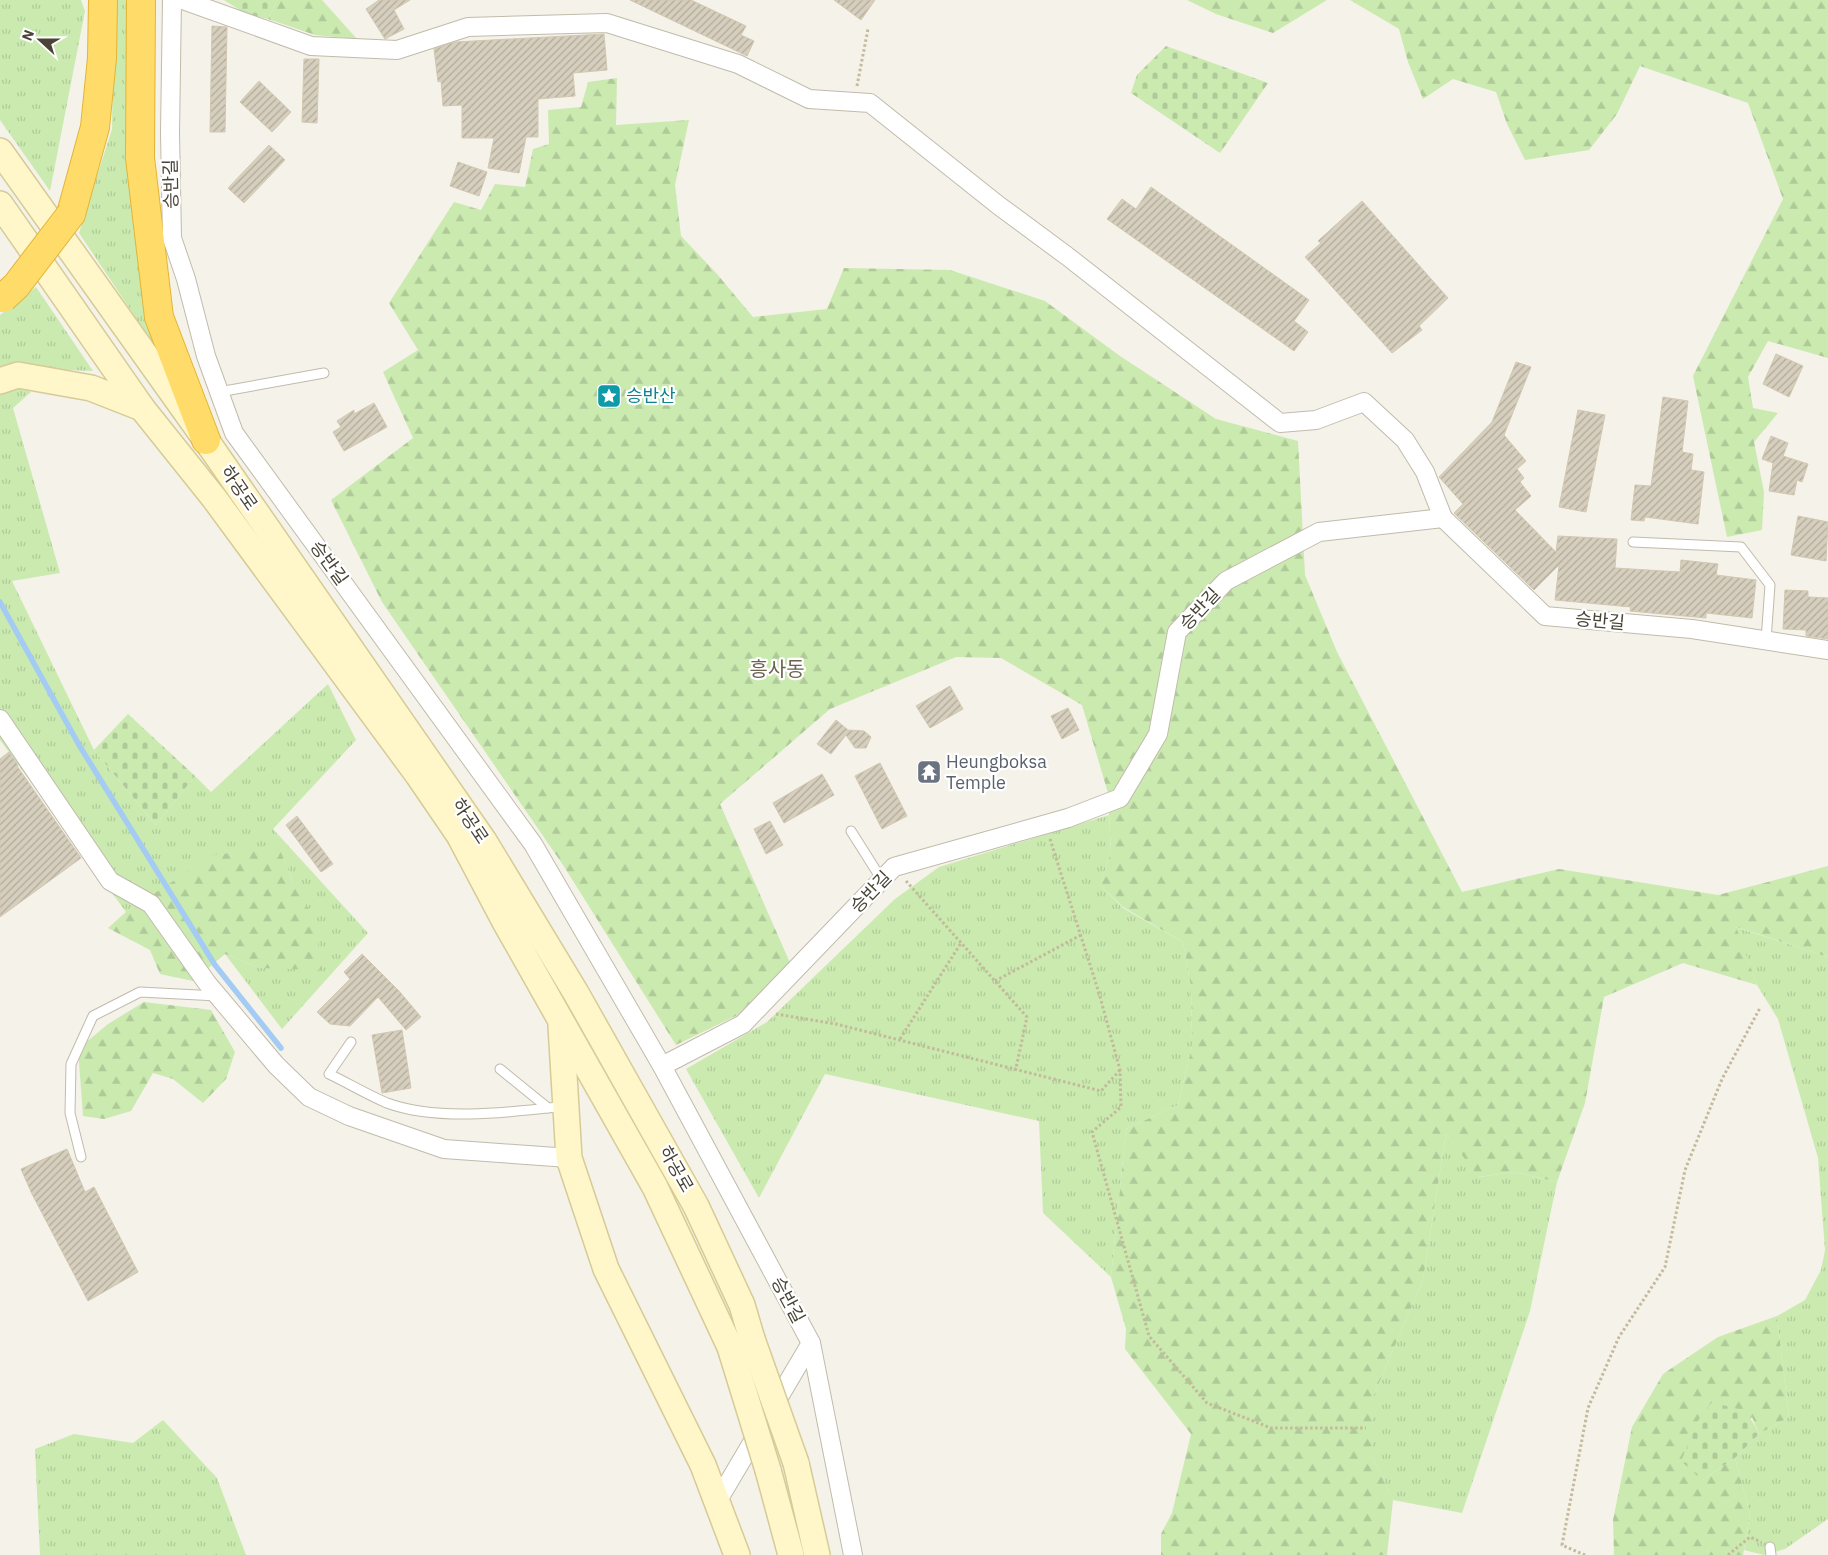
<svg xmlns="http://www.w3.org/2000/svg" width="1828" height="1555" font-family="'IBM Plex Sans','Noto Sans KR',sans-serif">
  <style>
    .grass { fill: url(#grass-tufts) }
    .forest { fill: url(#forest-firs) }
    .cemetery { fill: url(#cemetery-stones) }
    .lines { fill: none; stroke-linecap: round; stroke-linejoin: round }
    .stream { stroke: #a4cbf3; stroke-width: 5.5 }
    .building { fill: url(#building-hatch); stroke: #d2c8b1 }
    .lane-casing { stroke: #c1bbab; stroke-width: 11 }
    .street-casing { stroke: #c1bbab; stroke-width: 20 }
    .secondary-casing { stroke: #d6cb97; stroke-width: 28 }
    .highway-casing { stroke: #e3b435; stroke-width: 30 }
    .path { stroke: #c3b99b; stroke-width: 3; stroke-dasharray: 2.5 2.5; stroke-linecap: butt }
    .lane { stroke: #fff; stroke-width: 9 }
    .street { stroke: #fff; stroke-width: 18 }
    .secondary { stroke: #fff7c9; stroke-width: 25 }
    .highway { stroke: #ffdc6a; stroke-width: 28 }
    .secondary-bridge-casing { stroke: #d6cb97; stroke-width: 28; stroke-linecap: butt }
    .highway-bridge-casing { stroke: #e3b435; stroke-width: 30; stroke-linecap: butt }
    .secondary-bridge { stroke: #fff7c9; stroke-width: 25 }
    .highway-bridge { stroke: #ffdc6a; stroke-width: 28 }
    .labels { text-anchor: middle; stroke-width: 4.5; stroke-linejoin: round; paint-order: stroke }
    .street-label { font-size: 18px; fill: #494437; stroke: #fff }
    .culture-label { font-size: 18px; fill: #0d838f; stroke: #fff; text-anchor: start }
    .worship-label { font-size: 18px; fill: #5b616d; stroke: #fff; text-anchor: start }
    .quarter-label { font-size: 20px; fill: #6c634e; stroke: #fff }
  </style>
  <defs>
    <pattern id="grass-tufts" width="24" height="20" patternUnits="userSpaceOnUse" patternTransform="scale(1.25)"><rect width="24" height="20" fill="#caeab0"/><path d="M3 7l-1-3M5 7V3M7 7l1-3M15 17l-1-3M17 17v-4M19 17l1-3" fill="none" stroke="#afca98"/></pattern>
    <pattern id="forest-firs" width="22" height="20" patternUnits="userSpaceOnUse" patternTransform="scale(1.25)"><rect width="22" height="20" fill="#caeab0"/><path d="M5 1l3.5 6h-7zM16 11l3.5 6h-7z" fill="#afca98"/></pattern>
    <pattern id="cemetery-stones" width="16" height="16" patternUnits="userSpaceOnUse" patternTransform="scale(1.25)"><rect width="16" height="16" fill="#caeab0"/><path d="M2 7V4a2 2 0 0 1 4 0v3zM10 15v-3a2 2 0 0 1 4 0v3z" fill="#afca98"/></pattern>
    <pattern id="building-hatch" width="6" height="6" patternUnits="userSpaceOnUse" patternTransform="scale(1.25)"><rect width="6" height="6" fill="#d7cfbe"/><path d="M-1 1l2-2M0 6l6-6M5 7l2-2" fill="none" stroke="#b0aa9b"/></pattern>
  </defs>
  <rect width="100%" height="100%" fill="#f5f2e9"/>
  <g class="grass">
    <polygon points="0,0 81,0 85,11 50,191 0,120"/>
    <polygon points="114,0 132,0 131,206 165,361 79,233 112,129"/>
    <polygon points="36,287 93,371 0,367 0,315"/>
    <polygon points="16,386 31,392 13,408 60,573 12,581 94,750 156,825 195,776 211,792 328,684 356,740 273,829 368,933 282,1029 225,954 260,968 293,882 281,852 180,878 126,912 0,740 0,391"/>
    <polygon points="1109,815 1111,852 1100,885 1123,908 1183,942 1191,987 1192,1046 1178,1105 1126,1129 1111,1277 1043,1213 1039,1121 825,1074 759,1198 686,1069 767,1022 895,899 939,867"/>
    <polygon points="1735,927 1828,957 1828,1519 1785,1549 1764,1555 1744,1550 1750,1514 1735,1458 1759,1434 1789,1417 1777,1316 1805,1300 1821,1270 1825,1250 1818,1158 1778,1019 1757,985"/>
    <polygon points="1446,1133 1479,1177 1514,1172 1557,1182 1530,1311 1462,1513 1393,1500 1373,1459 1373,1397 1423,1280"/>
    <polygon points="163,1420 217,1478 246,1555 40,1555 35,1449 74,1434 133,1443"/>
  </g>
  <g class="forest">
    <polygon points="277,0 322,0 357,39 315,35 268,19"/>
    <polygon points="1187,0 1327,0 1273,33 1216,14"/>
    <polygon points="1350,0 1828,0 1828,358 1768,341 1748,377 1753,408 1778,413 1754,442 1764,492 1762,530 1727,537 1693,376 1783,199 1748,103 1640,66 1617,114 1589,150 1525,160 1507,124 1496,92 1453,79 1423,99 1408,62 1399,29"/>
    <polygon points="617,78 616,125 689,120 675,185 681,236 717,274 753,317 827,309 844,268 950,270 1045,301 1120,356 1216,419 1298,441 1305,575 1337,652 1462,892 1559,869 1718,895 1828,866 1828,957 1736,927 1757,985 1683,963 1604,997 1585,1103 1557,1182 1514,1172 1478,1177 1446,1133 1423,1280 1373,1397 1373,1459 1393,1500 1387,1555 1161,1555 1161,1534 1172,1513 1191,1434 1125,1349 1126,1329 1111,1277 1126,1129 1178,1105 1192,1046 1191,987 1183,942 1123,907 1100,885 1111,852 1108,793 1082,705 1001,658 956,657 830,709 720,804 791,965 744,1012 676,1045 563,865 382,602 331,500 413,438 383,372 418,350 389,303 454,202 481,210 495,184 525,187 533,149 549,144 548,110 581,107 588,82"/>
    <polygon points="248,851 281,852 293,882 315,920 322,970 260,968 225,954 193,981 160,974 150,950 108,928 126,912 213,855"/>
    <polygon points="144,1002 211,1010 235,1052 226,1079 203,1103 173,1079 153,1073 131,1111 104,1119 83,1116 78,1049 108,1024"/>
    <polygon points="1777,1316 1789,1417 1759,1434 1752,1417 1702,1480 1735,1458 1750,1514 1743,1555 1614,1555 1613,1520 1632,1427 1663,1374 1718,1337"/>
  </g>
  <g class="cemetery">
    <polygon points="224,0 277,0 268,19 246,14"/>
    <polygon points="1166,46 1268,83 1220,153 1131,93 1137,75"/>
    <polygon points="128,714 195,776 156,825 94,750"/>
    <path d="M1711,1403C1738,1408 1748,1408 1759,1434L1735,1458L1702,1480L1681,1461L1699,1419Z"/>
  </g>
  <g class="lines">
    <polyline class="stream" points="0,602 79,745 215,965 281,1048"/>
  </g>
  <g class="building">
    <polygon points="379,0 410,0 394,10 404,29 385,39 366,9"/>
    <polygon points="630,0 691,0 746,26 741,35 754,41 747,56"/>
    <polygon points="834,0 875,0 861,20"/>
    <polygon points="212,26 227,27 225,132 210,132"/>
    <polygon points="604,34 607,70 573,73 575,96 538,99 538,137 526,137 519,173 488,168 494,138 462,138 462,105 443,106 441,81 438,82 434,49 455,42"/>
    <polygon points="304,59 319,59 317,123 302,122"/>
    <polygon points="259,81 291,112 272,132 240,102"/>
    <polygon points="269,145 285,160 244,203 228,188"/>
    <polygon points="458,162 487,172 479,196 450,186"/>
    <polygon points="1151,187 1309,300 1294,321 1308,332 1294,351 1107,219 1122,199 1136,209"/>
    <polygon points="1362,201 1448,298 1419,326 1422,330 1392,353 1305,257 1321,243 1318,241"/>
    <polygon points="1776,354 1803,366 1789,397 1763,384"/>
    <polygon points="1516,362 1531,367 1504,435 1526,461 1517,469 1524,478 1520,482 1531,496 1515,510 1556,552 1558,536 1617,539 1615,568 1680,572 1681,560 1718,564 1716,575 1756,580 1752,618 1706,613 1706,618 1630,611 1631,607 1555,600 1559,565 1534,590 1454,513 1463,504 1439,477 1492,422"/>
    <polygon points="1663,397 1688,401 1682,452 1693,454 1691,470 1704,472 1698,524 1645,517 1644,521 1631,520 1635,485 1651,486"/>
    <polygon points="374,403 387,427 344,451 333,432 341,427 337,421 354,410 354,414"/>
    <polygon points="1578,410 1605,415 1586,512 1559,507"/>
    <polygon points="1771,436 1788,443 1783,456 1808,464 1802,482 1797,480 1794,495 1769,491 1773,463 1762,459"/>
    <polygon points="1798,516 1828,522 1826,561 1791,555"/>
    <polygon points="1785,590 1808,591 1808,597 1828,598 1828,639 1806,636 1806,630 1783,629"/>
    <polygon points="950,686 963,709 930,728 916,706"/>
    <polygon points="1068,708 1079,730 1062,739 1051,716"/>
    <polygon points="836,720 848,730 864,731 871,737 866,748 855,748 846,735 831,754 817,744"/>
    <polygon points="9,752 18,765 17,766 81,858 0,917 0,759"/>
    <polygon points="880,763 907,816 882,829 855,776"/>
    <polygon points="822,774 834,795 784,823 773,803"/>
    <polygon points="297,816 333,864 321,872 286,825"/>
    <polygon points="770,821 783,845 766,854 754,829"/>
    <polygon points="362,954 399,991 421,1017 406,1030 378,997 350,1026 330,1024 317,1012 350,979 344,972"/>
    <polygon points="402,1030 411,1088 382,1093 372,1035"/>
    <polygon points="67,1149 85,1192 94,1187 138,1272 88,1301 32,1194 21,1169"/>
  </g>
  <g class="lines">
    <defs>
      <g id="lane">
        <polyline points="219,392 324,373"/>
        <polyline points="1633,542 1741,547 1770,585 1766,640"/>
        <polyline points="851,831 882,880"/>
        <path d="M351,1042L329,1074C348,1083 368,1095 387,1103C438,1122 512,1112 566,1106"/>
        <polyline points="500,1069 548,1108"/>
        <polyline points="81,1157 70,1113 71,1064 93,1016 140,992 218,996"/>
        <polyline points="1770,1547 1771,1555"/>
      </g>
      <g id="street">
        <polyline points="172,0 170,133 172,238 186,279 206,356 234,433 533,844 662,1066 811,1343 853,1555"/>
        <polyline points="183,0 311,46 397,50 468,27 607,23 738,64 809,99 870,103 998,205 1067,256 1280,423 1316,420 1364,402 1405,440 1425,472 1443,518"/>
        <polyline points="0,719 110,881 151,904 207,983 276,1065 309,1097 349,1116 444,1149 569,1158"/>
        <polyline points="662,1066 743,1024 894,867 1068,818 1120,798 1158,734 1177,632 1226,581 1319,532 1443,518 1545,616 1692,629 1828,650"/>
        <polyline points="717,1502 811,1343"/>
      </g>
      <g id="secondary">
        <polyline points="0,151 206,440 484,841 576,993 696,1206 742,1305 752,1339"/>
        <polyline points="0,204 142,408 214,498 418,775 459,835 504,920 655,1187 730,1347"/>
        <polyline points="0,381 18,375 91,388 142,408"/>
        <polyline points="561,1026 569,1158 606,1269 703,1465 737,1555"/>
        <polyline points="796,1463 817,1555"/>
        <polyline points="768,1470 791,1555"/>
      </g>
      <g id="highway">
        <polyline points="141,0 140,158 159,317 206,440"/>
        <polyline points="71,214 95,127 102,58 103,0"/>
      </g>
    </defs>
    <use href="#lane" class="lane-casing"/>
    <use href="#street" class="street-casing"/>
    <use href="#secondary" class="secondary-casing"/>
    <use href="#highway" class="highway-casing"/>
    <g class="path">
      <polyline points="857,86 868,29"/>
      <polyline points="1050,839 1099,993 1120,1070 1121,1107 1092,1132 1149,1336 1207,1403 1271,1428 1366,1428"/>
      <polyline points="906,881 1027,1017 1016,1068"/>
      <polyline points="995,981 1081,935"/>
      <polyline points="776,1014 836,1024 1101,1091 1120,1070"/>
      <polyline points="900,1039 961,943"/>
      <polyline points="1585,1555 1562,1545 1588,1408 1619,1337 1665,1267 1685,1170 1722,1079 1760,1008"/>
      <polyline points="1728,1555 1750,1537 1761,1542"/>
    </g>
    <use href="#lane" class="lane"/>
    <use href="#street" class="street"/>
    <use href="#secondary" class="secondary"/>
    <use href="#highway" class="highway"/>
    <defs>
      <g id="secondary-bridge">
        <polyline points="752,1339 796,1463"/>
        <polyline points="730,1347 768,1470"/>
      </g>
      <polyline id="highway-bridge" points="3,298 16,286 71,214"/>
    </defs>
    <use href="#secondary-bridge" class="secondary-bridge-casing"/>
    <use href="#highway-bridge" class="highway-bridge-casing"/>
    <use href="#secondary-bridge" class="secondary-bridge"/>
    <use href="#highway-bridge" class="highway-bridge"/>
  </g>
  <defs>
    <symbol id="sight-square" viewBox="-11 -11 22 22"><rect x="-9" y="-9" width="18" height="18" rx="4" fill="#0f9aa8" stroke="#fff"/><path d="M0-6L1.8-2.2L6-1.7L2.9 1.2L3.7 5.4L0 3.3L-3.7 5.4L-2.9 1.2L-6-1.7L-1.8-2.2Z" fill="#fff"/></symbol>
    <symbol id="temple-square" viewBox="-11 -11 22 22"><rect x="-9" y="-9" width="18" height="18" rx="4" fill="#6b7280" stroke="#fff"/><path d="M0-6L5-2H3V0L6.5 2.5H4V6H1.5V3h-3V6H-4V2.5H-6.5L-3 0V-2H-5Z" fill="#fff"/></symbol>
  </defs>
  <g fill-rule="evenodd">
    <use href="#sight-square" x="595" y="382" width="28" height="28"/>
    <use href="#temple-square" x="915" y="758" width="28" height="28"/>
  </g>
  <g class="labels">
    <g class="street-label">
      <text transform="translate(171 184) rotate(-91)" y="6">승반길</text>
      <text transform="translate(239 488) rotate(55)" y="6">하공로</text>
      <text transform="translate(329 563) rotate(54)" y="6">승반길</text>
      <text transform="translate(1200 609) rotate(-47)" y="6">승반길</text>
      <text transform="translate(1600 621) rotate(5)" y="6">승반길</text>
      <text transform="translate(470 821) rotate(56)" y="6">하공로</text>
      <text transform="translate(871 892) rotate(-46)" y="6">승반길</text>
      <text transform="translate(676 1169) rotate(60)" y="6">하공로</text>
      <text transform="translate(788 1300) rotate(62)" y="6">승반길</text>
    </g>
    <g class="culture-label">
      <text x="626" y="402">승반산</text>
    </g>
    <g class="worship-label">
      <text x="946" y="768">Heungboksa<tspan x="946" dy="21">Temple</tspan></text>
    </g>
    <g class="quarter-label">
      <text x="777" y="676">흥사동</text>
    </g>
  </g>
  <g transform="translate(40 40) rotate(291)" stroke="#ffffff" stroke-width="4" paint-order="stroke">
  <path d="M0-4L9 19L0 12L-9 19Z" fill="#494437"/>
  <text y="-8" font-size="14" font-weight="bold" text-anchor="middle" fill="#494437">N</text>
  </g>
</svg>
